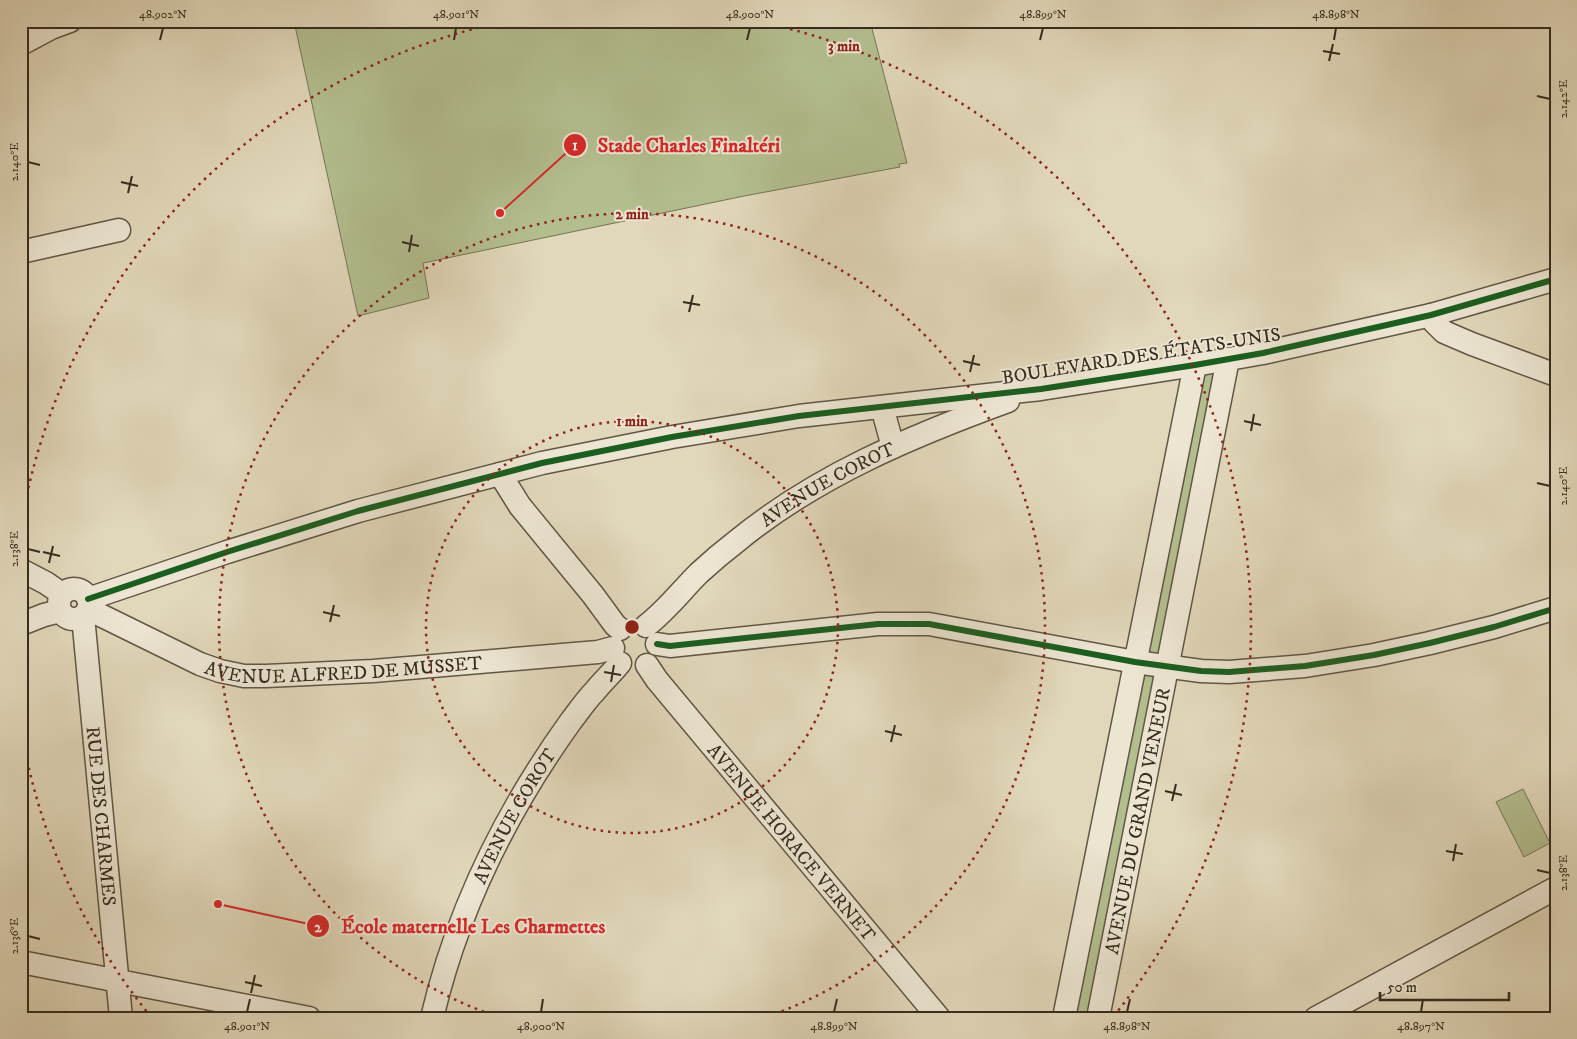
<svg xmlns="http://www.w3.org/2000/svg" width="1577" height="1039" font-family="'IM FELL DW Pica',serif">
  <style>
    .green { fill: #b3be8f; stroke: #747556 }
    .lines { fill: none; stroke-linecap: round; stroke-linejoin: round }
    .minor-casing { stroke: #615745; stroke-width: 25 }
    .minor { stroke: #ece5d2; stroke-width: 22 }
    .cycleway-casing { stroke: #ece5d2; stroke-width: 9 }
    .cycleway { stroke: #1b5e20; stroke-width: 6 }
    .ticks { fill: none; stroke: #362c1e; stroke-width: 2 }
    .ring { fill: none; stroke: #8f2418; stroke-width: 2.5; stroke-dasharray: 2.5 5 }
    .labels { text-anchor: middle; stroke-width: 4; stroke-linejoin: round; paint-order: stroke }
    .street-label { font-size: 19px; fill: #362c1e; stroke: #ece5d2 }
    .centre { fill: #8f2418; stroke: #ece5d2; stroke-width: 2.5 }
    .ring-label { font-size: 15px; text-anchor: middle; font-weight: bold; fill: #8f2418; stroke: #ece5d2; stroke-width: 4; stroke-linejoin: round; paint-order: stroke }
    .leader { fill: none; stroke: #d62828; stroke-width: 2 }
    .callout-dot { fill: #d62828; stroke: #ece5d2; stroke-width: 2 }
    .mark-label { font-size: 15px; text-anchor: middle; font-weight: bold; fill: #fff }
    .callout-label { font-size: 20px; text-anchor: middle; font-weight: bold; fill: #d62828; stroke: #ece5d2; stroke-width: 4; stroke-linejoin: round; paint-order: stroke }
    .neatline { fill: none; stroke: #362c1e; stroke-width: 2 }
    .ticks-label { font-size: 12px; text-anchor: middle; fill: #362c1e }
  </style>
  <rect width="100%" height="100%" fill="#e1d7ba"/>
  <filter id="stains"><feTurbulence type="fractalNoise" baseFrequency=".004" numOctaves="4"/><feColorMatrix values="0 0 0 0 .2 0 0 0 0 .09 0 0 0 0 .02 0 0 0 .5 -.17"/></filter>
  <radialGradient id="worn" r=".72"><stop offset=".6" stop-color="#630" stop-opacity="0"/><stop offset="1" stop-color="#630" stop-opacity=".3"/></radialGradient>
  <g class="green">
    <polygon points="294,21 870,21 907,163 899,164 900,167 744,196 423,263 429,298 358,316"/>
    <polygon points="1215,372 1160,655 1148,654 1202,373"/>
    <polygon points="1145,674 1154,676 1094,1018 1071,1018 1141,676"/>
    <polygon points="1523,789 1550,843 1524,857 1496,802"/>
  </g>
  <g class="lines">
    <defs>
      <g id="minor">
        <polyline points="21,44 51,28 70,21"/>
        <polyline points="21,252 119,230"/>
        <polyline points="1431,315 1434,322 1444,332 1472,344 1556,375"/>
        <polyline points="882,407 893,447"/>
        <polyline points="500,474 520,506 593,595 615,625 620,629"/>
        <polyline points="21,570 46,583 62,594"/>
        <circle cx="74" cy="604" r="15"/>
        <polyline points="88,599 227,552 358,511 542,463 672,437 799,416 1041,389 1195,365 1263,353 1431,315 1556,279"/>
        <path id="s1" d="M88,609L200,664L220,671L244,676H266L373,671L598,652L613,648"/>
        <path id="s2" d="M83,616L121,1018"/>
        <polyline points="21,624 44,615 60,611"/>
        <path id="s3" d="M646,626C666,611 681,591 699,573C711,562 724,551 737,541C816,476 912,436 1008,401"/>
        <polyline points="657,644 670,646 878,624 929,624 1135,662 1201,671 1229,672 1305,666 1374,655 1430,643 1494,627 1556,608"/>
        <path id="s4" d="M647,665L657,680L939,1018"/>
        <polyline points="21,962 309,1018"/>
        <path id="s5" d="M432,1018C457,911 507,810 571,721C579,711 586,700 595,691C603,681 612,673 620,663"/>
        <polyline points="1064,1018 1195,365"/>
        <path id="s6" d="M1098,1018L1228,359"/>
        <polyline points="1316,1018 1556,888"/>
      </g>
    </defs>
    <use href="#minor" class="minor-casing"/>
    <use href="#minor" class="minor"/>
    <defs>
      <g id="cycleway">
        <polyline points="88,599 227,552 358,511 542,463 672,437 799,416 1041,389 1195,365 1263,353 1431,315 1556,279"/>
        <polyline points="657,644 670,646 878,624 929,624 1135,662 1201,671 1229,672 1305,666 1374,655 1430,643 1494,627 1556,608"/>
      </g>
    </defs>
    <use href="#cycleway" class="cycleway-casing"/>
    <use href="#cycleway" class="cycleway"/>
  </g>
  <path class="ticks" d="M160,40L163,28M454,40L456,28M747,40L750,28M1040,40L1043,28M1334,40L1336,28M1323,51L1340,54M1329,61L1333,44M1537,96L1550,99M28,162L40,165M121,182L138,186M128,193L132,176M402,242L419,246M409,252L412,235M683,302L700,305M689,312L693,295M963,361L980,365M970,372L974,355M1244,421L1261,425M1251,431L1254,414M1537,483L1550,486M28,549L40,552M43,552L60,556M49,563L53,546M323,612L340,616M330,622L334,605M604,672L621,675M611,682L614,665M885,731L902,735M891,742L895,725M1165,791L1182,795M1172,801L1176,784M1446,851L1463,854M1453,861L1456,844M1537,870L1550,873M28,936L40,939M245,982L262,986M251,993L255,975M247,1012L250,999M541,1012L543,999M834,1012L837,999M1127,1012L1130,999M1421,1012L1423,999"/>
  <g class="ring">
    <circle cx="632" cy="627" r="206"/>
    <path d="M498 1017A413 413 0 1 1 766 1017"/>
    <path d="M151 1017A619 619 0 0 1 21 729M21 525A619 619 0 0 1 503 22M761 22A619 619 0 0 1 1113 1017"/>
  </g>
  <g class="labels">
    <g class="street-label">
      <text transform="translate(1141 355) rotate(-9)" y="7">BOULEVARD DES ÉTATS-UNIS</text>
      <text dy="7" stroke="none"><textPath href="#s3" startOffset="232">AVENUE COROT</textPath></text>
      <text dy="7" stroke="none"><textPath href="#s1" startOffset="270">AVENUE ALFRED DE MUSSET</textPath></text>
      <text dy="7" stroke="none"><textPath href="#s2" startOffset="201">RUE DES CHARMES</textPath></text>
      <text dy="7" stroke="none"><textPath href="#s5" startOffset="219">AVENUE COROT</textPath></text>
      <text dy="7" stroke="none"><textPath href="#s6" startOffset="201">AVENUE DU GRAND VENEUR</textPath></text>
      <text dy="7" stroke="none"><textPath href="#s4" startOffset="229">AVENUE HORACE VERNET</textPath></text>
    </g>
  </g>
  <circle cx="632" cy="627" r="8" class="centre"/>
  <g class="ring-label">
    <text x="844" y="51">3 min</text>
    <text x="632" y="219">2 min</text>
    <text x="632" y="426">1 min</text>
  </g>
  <path class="leader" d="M500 213L575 145M218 904L318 926"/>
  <g class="callout-dot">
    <circle cx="500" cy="213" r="5"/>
    <circle cx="218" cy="904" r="5"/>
    <circle cx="575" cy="145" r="12"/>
    <circle cx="318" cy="926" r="12"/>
  </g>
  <g class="mark-label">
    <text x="575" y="150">1</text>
    <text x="318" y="932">2</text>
  </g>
  <g class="callout-label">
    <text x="689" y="152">Stade Charles Finaltéri</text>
    <text x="473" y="933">École maternelle Les Charmettes</text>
  </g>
  <rect width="1577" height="1039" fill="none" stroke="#e1d7ba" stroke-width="55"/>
  <path d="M1380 992v8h129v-8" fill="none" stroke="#362c1e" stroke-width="2.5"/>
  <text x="1387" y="992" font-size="15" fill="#362c1e" stroke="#ece5d2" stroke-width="4" paint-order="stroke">50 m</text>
  <rect x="28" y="28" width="1522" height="984" class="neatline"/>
  <g class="ticks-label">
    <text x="163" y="18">48.902°N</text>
    <text x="456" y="18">48.901°N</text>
    <text x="750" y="18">48.900°N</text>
    <text x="1043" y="18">48.899°N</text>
    <text x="1336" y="18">48.898°N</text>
    <text transform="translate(1563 99) rotate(-90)" y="4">2.142°E</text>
    <text transform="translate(14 162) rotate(-90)" y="4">2.140°E</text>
    <text transform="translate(1563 486) rotate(-90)" y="4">2.140°E</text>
    <text transform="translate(14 549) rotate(-90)" y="4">2.138°E</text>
    <text transform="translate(1563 873) rotate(-90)" y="4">2.138°E</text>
    <text transform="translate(14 936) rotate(-90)" y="4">2.136°E</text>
    <text x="247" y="1030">48.901°N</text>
    <text x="541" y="1030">48.900°N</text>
    <text x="834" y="1030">48.899°N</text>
    <text x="1127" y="1030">48.898°N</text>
    <text x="1421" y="1030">48.897°N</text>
  </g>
  <rect width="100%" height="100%" filter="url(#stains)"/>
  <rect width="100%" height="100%" fill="url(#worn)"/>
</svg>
